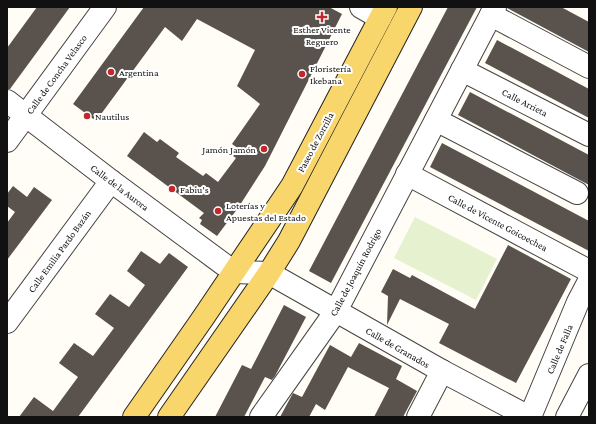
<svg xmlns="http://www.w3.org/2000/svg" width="596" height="424" font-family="'Crimson Pro',serif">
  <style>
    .pitch { fill: #e6f2cf }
    .building { fill: #5a524d }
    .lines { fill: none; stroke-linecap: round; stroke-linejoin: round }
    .minor-casing { stroke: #444; stroke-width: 24 }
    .major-casing { stroke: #222; stroke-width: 24 }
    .minor { stroke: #fff; stroke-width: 22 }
    .major { stroke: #f9d66b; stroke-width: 22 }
    .poi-dot { fill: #c4262e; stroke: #fff; stroke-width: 1.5 }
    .labels { text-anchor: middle; stroke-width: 4; stroke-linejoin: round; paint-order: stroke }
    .poi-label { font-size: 10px; fill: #111; stroke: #fff; text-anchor: start }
    .street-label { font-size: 10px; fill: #111; stroke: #fff }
  </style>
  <rect width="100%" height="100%" fill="#fffdf5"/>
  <polygon class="pitch" points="415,217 497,259 476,300 394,258"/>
  <g class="building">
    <polygon points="37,7 70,7 10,89 7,89 7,48"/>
    <polygon points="144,7 329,7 342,14 265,166 238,208 217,236 200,224 202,220 199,218 204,213 127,156 144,132 157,142 160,139 179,153 176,157 203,176 206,173 218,182 236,158 233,156 239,149 232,144 260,104 237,86 255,50 197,19 182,41 165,27 96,121 73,104"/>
    <polygon points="448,7 477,7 331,283 309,271"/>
    <polygon points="507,7 561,7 589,22 589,52 507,8"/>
    <polygon points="497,40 589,89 589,118 485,63"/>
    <polygon points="470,92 589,155 589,185 458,115"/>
    <polygon points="442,143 589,221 589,251 430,167"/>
    <polygon points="13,186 27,197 34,187 52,200 7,260 7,223 15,212 7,206 7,194"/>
    <polygon points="508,245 571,279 516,383 439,343 449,324 400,299 387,325 388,296 381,292 393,269 410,278 412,275 475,309"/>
    <polygon points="141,251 160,264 169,253 188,267 78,417 19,417 34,397 53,411 78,377 59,363 74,343 93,356 114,328 95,314 110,294 129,307 145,285 127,271"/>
    <polygon points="284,305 306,317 275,376 272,380 265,377 244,417 215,417 242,365 251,369"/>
    <polygon points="359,343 402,366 396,379 417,391 403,417 374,417 389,388 348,367 325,410 316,404 309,417 280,417 293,393 302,397 330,345 351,357"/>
  </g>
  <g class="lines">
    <defs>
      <g id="minor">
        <polyline points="361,7 380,18"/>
        <polyline points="491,15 589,67"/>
        <polyline points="462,70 589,135"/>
        <polyline points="7,101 111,181 234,272 269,273 442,371 529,417"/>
        <polyline points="436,120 577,193"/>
        <polyline points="7,141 105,7"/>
        <polyline points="407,174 589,271"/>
        <polyline points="7,322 111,181"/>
        <polyline points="261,417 336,311 495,7"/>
        <polyline points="418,417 442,371"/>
        <polyline points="530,417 578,302 589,281"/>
        <polyline points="567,417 589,375"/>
      </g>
      <g id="major">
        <polyline points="134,417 203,318 292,186 386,7"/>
        <polyline points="169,417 269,273 289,241 411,7"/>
      </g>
    </defs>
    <use href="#minor" class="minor-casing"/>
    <use href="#major" class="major-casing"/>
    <use href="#minor" class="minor"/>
    <use href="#major" class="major"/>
  </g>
  <g class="poi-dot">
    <path d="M320 11h4v4h4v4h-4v4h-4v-4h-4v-4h4z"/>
    <circle cx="111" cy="72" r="4"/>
    <circle cx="302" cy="74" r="4"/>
    <circle cx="87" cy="116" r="4"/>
    <circle cx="264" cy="149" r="4"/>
    <circle cx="172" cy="189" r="4"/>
    <circle cx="218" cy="211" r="4"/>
  </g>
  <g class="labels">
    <g class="poi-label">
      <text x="322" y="33" text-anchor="middle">Esther Vicente<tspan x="322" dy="12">Reguero</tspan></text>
      <text x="310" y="72">Floristería<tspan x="310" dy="12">Ikebana</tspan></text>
      <text x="119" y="76">Argentina</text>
      <text x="95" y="120">Nautilus</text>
      <text x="256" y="153" text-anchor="end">Jamón Jamón</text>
      <text x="180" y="193">Fabiu's</text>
      <text x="226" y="209">Loterías y<tspan x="226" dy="12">Apuestas del Estado</tspan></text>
    </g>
    <g class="street-label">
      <text transform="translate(56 74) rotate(-54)" y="4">Calle de Concha Velasco</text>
      <text transform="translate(525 102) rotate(27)" y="4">Calle Arrieta</text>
      <text transform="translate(315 142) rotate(-62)" y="4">Paseo de Zorrilla</text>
      <text transform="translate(120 187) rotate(37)" y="4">Calle de la Aurora</text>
      <text transform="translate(498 222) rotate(28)" y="4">Calle de Vicente Goicoechea</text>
      <text transform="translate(59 251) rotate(-54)" y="4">Calle Emilia Pardo Bazán</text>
      <text transform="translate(355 272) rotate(-62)" y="4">Calle de Joaquín Rodrigo</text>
      <text transform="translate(398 347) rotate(30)" y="4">Calle de Granados</text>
      <text transform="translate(559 349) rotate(-67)" y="4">Calle de Falla</text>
    </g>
  </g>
  <rect width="596" height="424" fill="none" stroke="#111111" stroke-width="16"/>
</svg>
